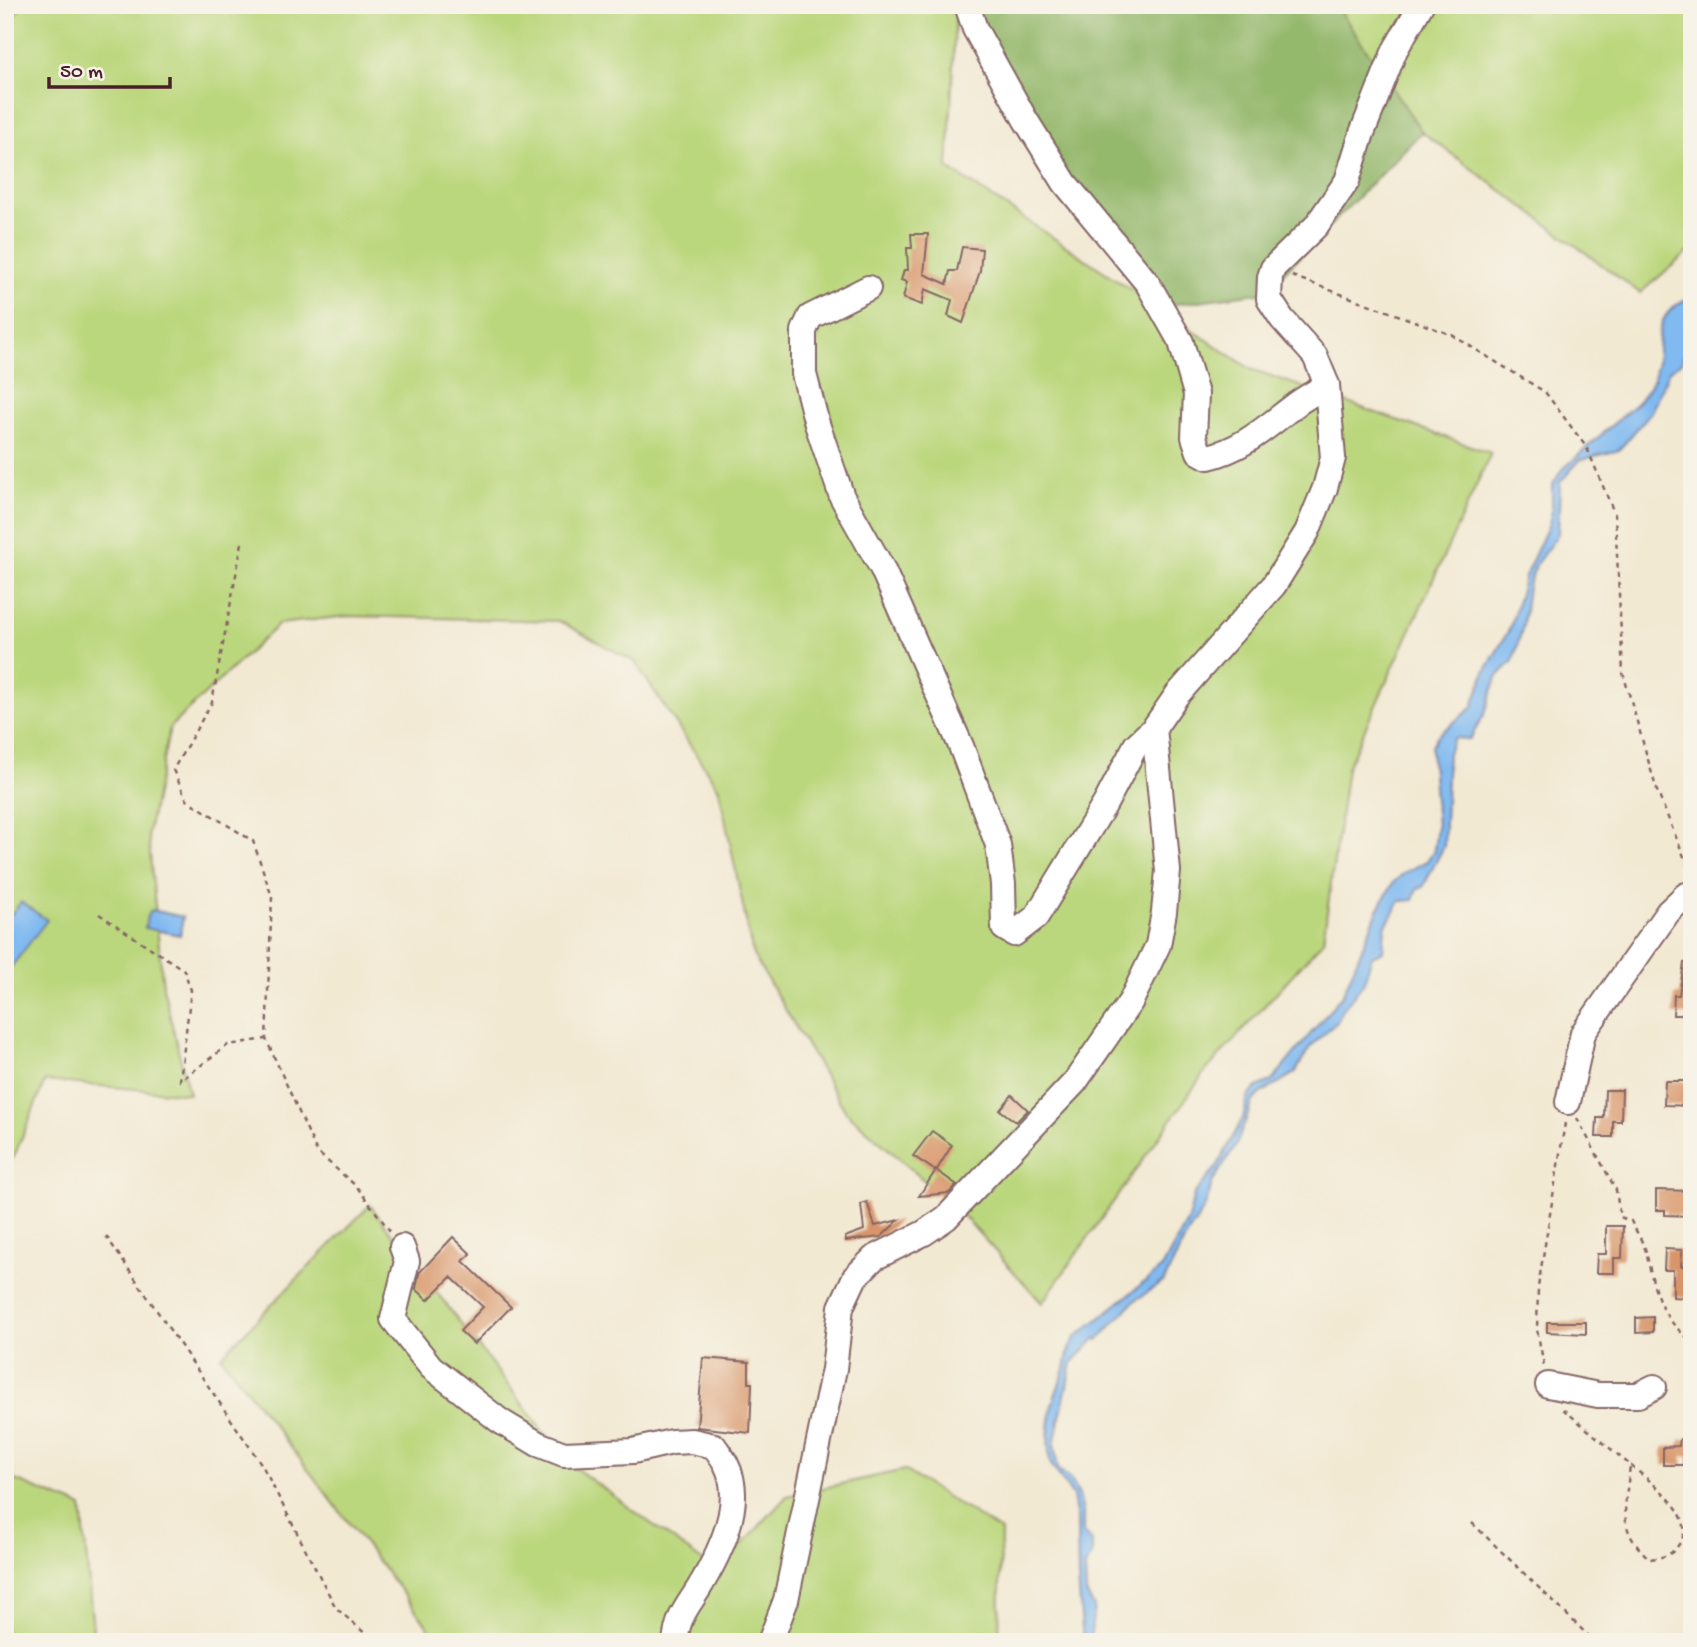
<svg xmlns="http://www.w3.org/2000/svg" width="1697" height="1647" font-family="'Gochi Hand',sans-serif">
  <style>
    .green { fill: #bbd77d; stroke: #827b54; stroke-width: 2 }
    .forest { fill: #94b86c; stroke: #6f6c4c; stroke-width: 2 }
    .water { fill: #80baf1; stroke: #656c8e; stroke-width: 2 }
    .building { fill: #d89569 }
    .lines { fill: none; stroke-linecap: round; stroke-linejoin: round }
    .minor-casing { stroke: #856666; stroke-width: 28 }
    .path { stroke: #856666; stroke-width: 2.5; stroke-dasharray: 5 5; stroke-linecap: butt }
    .minor { stroke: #fff; stroke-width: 24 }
  </style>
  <rect width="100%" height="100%" fill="#f7f3e8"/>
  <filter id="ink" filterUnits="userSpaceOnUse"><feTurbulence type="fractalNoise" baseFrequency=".0143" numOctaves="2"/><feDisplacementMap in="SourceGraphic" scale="14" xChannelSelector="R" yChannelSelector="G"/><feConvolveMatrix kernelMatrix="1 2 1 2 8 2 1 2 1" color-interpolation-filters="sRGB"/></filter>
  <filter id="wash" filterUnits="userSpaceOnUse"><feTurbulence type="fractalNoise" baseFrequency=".00686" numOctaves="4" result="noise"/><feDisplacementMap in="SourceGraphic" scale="28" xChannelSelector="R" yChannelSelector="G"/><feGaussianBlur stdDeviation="1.57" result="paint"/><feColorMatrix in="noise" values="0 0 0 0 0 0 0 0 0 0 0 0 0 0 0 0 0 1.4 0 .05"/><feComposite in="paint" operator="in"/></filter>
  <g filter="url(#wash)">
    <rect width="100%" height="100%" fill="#f2e9d3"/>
    <g class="green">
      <polygon points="22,5 956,5 948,168 1251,369 1491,453 1347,768 1323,941 1204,1073 1042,1303 959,1211 846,1112 753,955 719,789 635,662 559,621 347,616 279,624 170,727 148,833 163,987 189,1094 45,1081 14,1157 5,1166 5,30"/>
      <polygon points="1336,5 1692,5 1692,249 1640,293 1422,132"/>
      <polygon points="370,1205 566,1461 717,1572 787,1496 904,1470 1001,1531 999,1642 440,1642 221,1356"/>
      <polygon points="5,1476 82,1507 94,1642 5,1642"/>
    </g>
    <polygon class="forest" points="962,5 1336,5 1422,132 1265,292 1170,305 1054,182"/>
    <g class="water">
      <path d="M1692,296V320L1682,362L1670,370L1651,412L1619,450L1580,460L1560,482L1558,534L1537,563L1528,586L1523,626L1513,661L1497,677L1485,713L1470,739L1454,738L1448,753L1444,846L1423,887L1417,888L1413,900L1400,901L1385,927L1383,951L1372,956L1363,984L1342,1010L1337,1022L1310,1047L1295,1073L1260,1094L1253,1101L1237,1143L1213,1181L1204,1209L1188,1233L1164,1281L1133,1302L1098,1340L1096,1338L1072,1363L1054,1444L1058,1469L1072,1481L1079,1495L1083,1512V1533L1092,1541V1556L1085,1567L1086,1593L1094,1607L1090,1642H1083L1078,1578L1077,1520L1073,1496L1050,1463L1048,1437L1052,1404L1065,1369L1069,1349L1076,1337L1162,1268L1188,1220L1194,1194L1217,1167L1243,1118L1248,1097L1257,1087L1272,1081L1343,994L1378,910L1393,883L1404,873L1427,861L1434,850L1437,826L1431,747L1438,735L1472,708L1485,672L1510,628L1525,576L1549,524L1552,511V486L1561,471L1639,401C1645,393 1651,386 1654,377C1665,339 1646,318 1692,296Z"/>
      <polygon points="21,902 47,920 5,975 5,922"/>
      <polygon points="152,910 183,917 180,935 145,928 147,916"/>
    </g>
    <g id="blocks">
      <g class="building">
        <polygon points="911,234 928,234 924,274 947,284 950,271 957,271 962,247 982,249 980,271 963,323 948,316 952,300 925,289 922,305 903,298 907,282 901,280 904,270 908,270 907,248 912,248"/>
        <polygon points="1684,963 1692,964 1692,1015 1673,1015 1674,995 1679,995"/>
        <polygon points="1665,1081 1692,1081 1692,1106 1664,1105"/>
        <polygon points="1605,1090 1622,1090 1621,1121 1613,1121 1613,1137 1596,1137 1597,1118 1604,1118"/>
        <polygon points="1012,1095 1028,1110 1016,1122 1000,1110"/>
        <polygon points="932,1131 952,1145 936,1171 913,1156"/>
        <polygon points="936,1170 957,1185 949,1193 919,1196"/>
        <polygon points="1656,1190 1692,1191 1692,1216 1665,1215 1665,1210 1656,1210"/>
        <polygon points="867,1202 875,1226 899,1220 881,1237 846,1241 845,1237 864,1230 861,1204"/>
        <polygon points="1606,1226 1623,1226 1622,1258 1614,1258 1614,1273 1596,1273 1597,1254 1606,1254"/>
        <polygon points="453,1237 471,1254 463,1261 511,1307 474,1344 460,1331 483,1307 451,1277 428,1300 416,1289 419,1273"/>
        <polygon points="1665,1249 1682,1250 1681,1266 1690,1266 1690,1298 1673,1297 1673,1270 1664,1270"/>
        <polygon points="1653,1317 1653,1332 1636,1333 1636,1318"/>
        <polygon points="1547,1322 1586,1322 1586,1334 1547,1332"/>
        <polygon points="703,1358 749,1362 749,1383 752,1383 750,1433 697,1427"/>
        <polygon points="1680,1439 1692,1439 1692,1456 1683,1456 1683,1465 1663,1465 1663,1447 1679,1446"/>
      </g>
    </g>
  </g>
  <g filter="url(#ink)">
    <use href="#blocks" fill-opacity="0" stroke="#856666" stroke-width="2"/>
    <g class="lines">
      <defs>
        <g id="minor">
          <path d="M967,5L975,29L1025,119L1065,183L1148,284L1181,342L1196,394L1194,437L1199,452L1208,457C1243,449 1266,427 1294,406C1304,398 1316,392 1327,385"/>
          <polyline points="868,288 810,317 804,331 804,374 817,424 842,497 882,568 961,746 998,845 1003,884 1004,928 1014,934 1036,917 1105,804 1136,745 1154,728"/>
          <polyline points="1568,1102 1583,1033 1668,912 1686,895 1692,894"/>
          <path d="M402,1247L407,1261L393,1319L431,1367L500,1421L538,1444L564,1454L633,1451L672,1442L692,1441L714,1446C718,1452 723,1458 726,1464C746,1503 719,1555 699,1588C686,1609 678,1616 675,1642"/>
          <polyline points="1548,1385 1598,1395 1638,1395 1654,1387"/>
          <polyline points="770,1642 786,1600 834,1369 841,1307 855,1277 874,1258 924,1233 946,1218 1075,1082 1131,1001 1158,945 1164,912 1168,871 1154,728 1177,695 1274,585 1307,532 1325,488 1333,458 1327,385 1315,356 1282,319 1269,299 1270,277 1273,268 1316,226 1347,181 1362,133 1395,50 1421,5"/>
        </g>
      </defs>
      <use href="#minor" class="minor-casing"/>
      <g class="path">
        <polyline points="1292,276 1452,335 1545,392 1587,448 1615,515 1623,673 1657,791 1692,876"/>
        <polyline points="242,543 212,702 173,770 187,800 253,841 272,897 266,1039 317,1152 356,1186 390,1231"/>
        <polyline points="99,914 184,970 191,990 180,1081 228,1045 266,1039"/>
        <path d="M1577,1118L1616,1190L1620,1217L1631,1221C1636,1232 1645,1244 1647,1256C1655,1292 1660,1318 1692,1341"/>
        <polyline points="106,1236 262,1465 336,1608 375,1642"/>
        <polyline points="1544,1365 1537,1330 1538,1287 1565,1123"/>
        <path d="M1563,1409L1630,1465C1626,1507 1615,1529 1650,1559C1665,1557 1673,1555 1681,1541C1697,1513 1648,1480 1630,1465"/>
        <polyline points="1472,1523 1595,1642"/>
      </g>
      <use href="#minor" class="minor"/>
    </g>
  </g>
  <rect width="1697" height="1647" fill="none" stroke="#f7f3e8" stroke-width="28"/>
  <path d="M49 77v10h121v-10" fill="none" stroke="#4a1f2b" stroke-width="3.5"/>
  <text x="60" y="77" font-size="21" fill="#4a1f2b" stroke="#f7f3e8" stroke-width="5" paint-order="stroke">50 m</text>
</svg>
